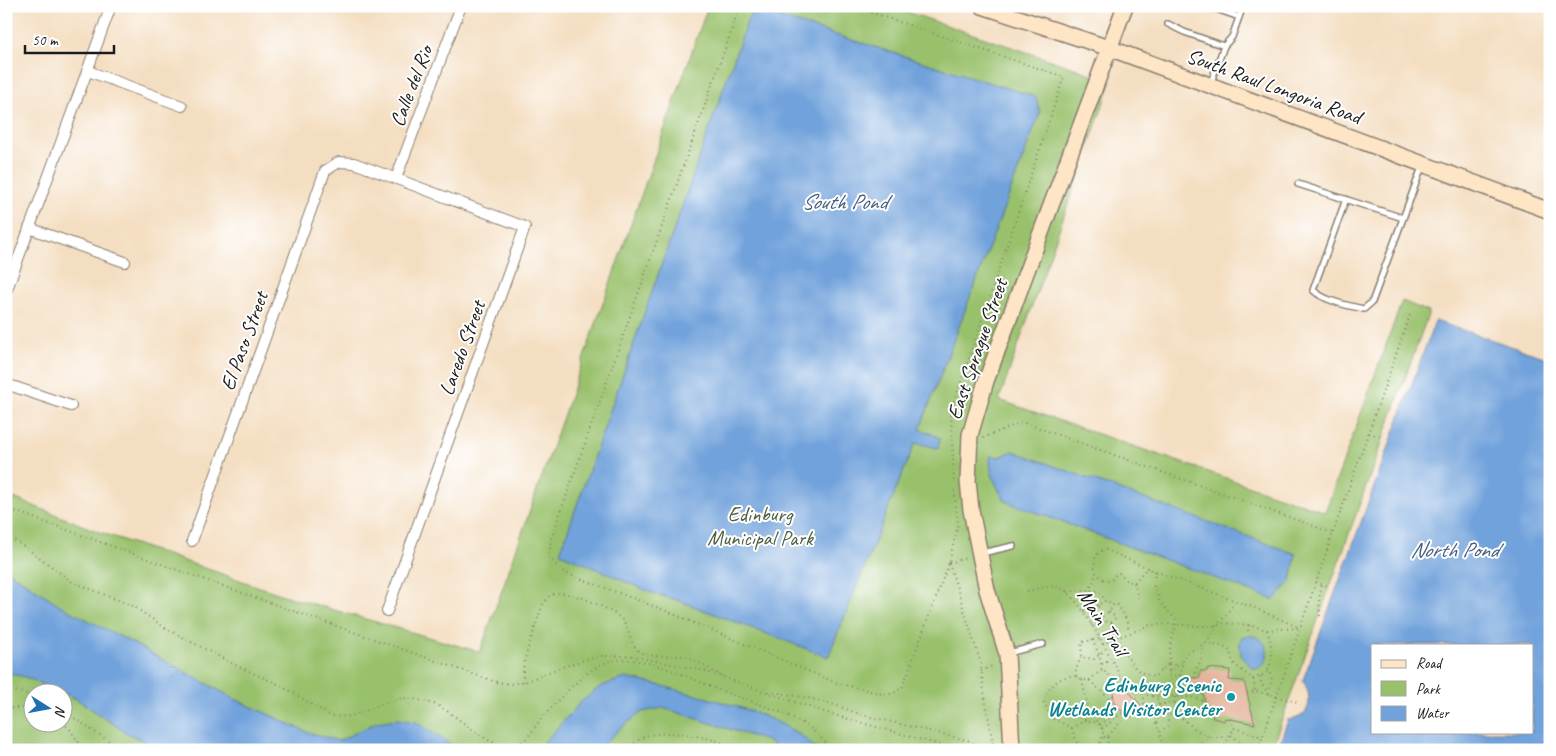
<svg xmlns="http://www.w3.org/2000/svg" width="1556" height="756" font-family="Caveat,sans-serif">
  <style>
    .green { fill: #99c16c; stroke: #5a6e44; fill-rule: evenodd }
    .water { fill: #71a2db; stroke: #465f7c; fill-rule: evenodd }
    .building { fill: #e4b39c }
    .lines { fill: none; stroke-linecap: round; stroke-linejoin: round }
    .lane-casing { stroke: #887d6e; stroke-width: 8 }
    .street-casing { stroke: #887d6e; stroke-width: 12 }
    .secondary-casing { stroke: #887d6e; stroke-width: 18 }
    .path { stroke: #887d6e; stroke-width: 2; stroke-dasharray: 1 4; stroke-linecap: butt }
    .lane { stroke: #fff; stroke-width: 5 }
    .street { stroke: #fff; stroke-width: 10 }
    .secondary { stroke: #fde5c5; stroke-width: 15 }
    .culture-dot { fill: #0f9aa8; stroke: #fff; stroke-width: 2 }
    .labels { text-anchor: middle; stroke-width: 4; stroke-linejoin: round; paint-order: stroke }
    .street-label { font-size: 21px; fill: #1c1c1c; stroke: #fff }
    .park-label { font-size: 21px; fill: #4e5e3c; stroke: #fff }
    .culture-label { font-size: 21px; font-weight: bold; fill: #0d838f; stroke: #fff; text-anchor: end }
    .water-label { font-size: 22px; font-style: italic; fill: #465f7c; stroke: #fff }
  </style>
  <rect width="100%" height="100%" fill="#fff"/>
  <filter id="ink" filterUnits="userSpaceOnUse"><feTurbulence type="fractalNoise" baseFrequency=".02" numOctaves="2"/><feDisplacementMap in="SourceGraphic" scale="10" xChannelSelector="R" yChannelSelector="G"/><feConvolveMatrix kernelMatrix="1 2 1 2 8 2 1 2 1" color-interpolation-filters="sRGB"/></filter>
  <filter id="wash" filterUnits="userSpaceOnUse"><feTurbulence type="fractalNoise" baseFrequency=".0096" numOctaves="4" result="noise"/><feDisplacementMap in="SourceGraphic" scale="20" xChannelSelector="R" yChannelSelector="G"/><feGaussianBlur stdDeviation="1.12" result="paint"/><feColorMatrix in="noise" values="0 0 0 0 0 0 0 0 0 0 0 0 0 0 0 0 0 1.4 0 .05"/><feComposite in="paint" operator="in"/></filter>
  <g filter="url(#wash)">
    <rect width="100%" height="100%" fill="#f4dec1"/>
    <path class="green" d="M708,6H889L1074,68L1111,82L999,400L1325,512L1402,301L1429,312L1271,750H6V495L97,531L289,597L480,652ZM32,694H62V724H32Z"/>
    <g class="water">
      <polygon points="762,12 1036,97 1040,113 920,429 940,438 938,448 915,443 828,657 677,600 652,593 560,553 749,16"/>
      <path d="M1435,321L1550,359V750H1277L1288,720C1312,718 1313,698 1303,680ZM1372,645H1532V732H1372Z"/>
      <path d="M1013,451L1296,554L1291,581L1274,600L1005,501C998,489 987,470 991,456L1000,457Z"/>
      <polygon points="6,570 66,609 127,640 235,699 307,732 339,741 377,722 397,719 416,722 459,750 162,750 125,732 75,698 25,677 6,673"/>
      <path d="M1251,636C1253,636 1258,637 1259,638C1271,646 1270,665 1256,669C1243,663 1236,650 1242,637Z"/>
      <path d="M625,678C650,682 673,689 696,695C734,705 791,720 817,750H780L767,741L663,708L642,712L620,729L598,750H537L581,702L601,686Z"/>
    </g>
    <g id="blocks">
      <g class="building">
        <polygon points="1208,668 1230,670 1229,680 1244,681 1255,724 1225,718 1224,721 1213,718 1210,709 1207,710 1202,689 1191,688 1191,678 1200,678 1200,671 1207,671"/>
        <polygon points="1122,683 1143,708 1132,716 1115,707 1113,691"/>
      </g>
    </g>
  </g>
  <g filter="url(#ink)">
    <use href="#blocks" fill-opacity="0" stroke="#887d6e" stroke-width="1"/>
    <g class="lines">
      <defs>
        <g id="lane">
          <polyline points="1208,6 1239,17"/>
          <polyline points="1168,24 1184,32 1224,46"/>
          <polyline points="1210,85 1224,46 1232,37 1243,6"/>
          <polyline points="1298,184 1403,218"/>
          <path d="M1346,199L1313,290C1324,301 1349,306 1364,309L1372,302L1422,167"/>
          <polyline points="982,553 1013,546"/>
          <polyline points="1009,653 1043,644"/>
        </g>
        <g id="street">
          <polyline points="88,71 182,106"/>
          <polyline points="396,178 461,6"/>
          <polyline points="29,228 125,262"/>
          <polyline points="6,292 111,6"/>
          <polyline points="6,384 71,406"/>
          <polyline points="192,541 325,171 339,162 354,163 525,227 387,611"/>
        </g>
        <g id="secondary">
          <polyline points="982,6 1109,48 1550,211"/>
          <polyline points="1012,750 1007,654 987,590 971,510 968,481 970,435 986,381 1125,6"/>
        </g>
      </defs>
      <use href="#lane" class="lane-casing"/>
      <use href="#street" class="street-casing"/>
      <use href="#secondary" class="secondary-casing"/>
      <g class="path">
        <polyline points="742,6 738,12 551,539 549,558 565,573 664,610 834,682 882,694 892,694 902,688 949,563 958,524 954,489"/>
        <polyline points="852,6 1064,77 951,411 954,484"/>
        <polyline points="1369,433 1383,437"/>
        <polyline points="983,438 1022,422 1333,533 1258,750"/>
        <polyline points="6,508 225,587 496,682 510,684 525,682 556,669 584,660 602,656 632,656 705,671 824,712 958,750"/>
        <polyline points="1333,533 1410,315"/>
        <path d="M6,535L28,549L71,581L133,606L167,629L237,666L280,685L329,715C354,722 374,704 398,699C407,697 419,700 428,702C456,709 485,751 514,745C529,742 533,727 543,717C557,701 583,673 602,664C631,648 689,678 717,689C748,702 784,709 811,729C819,735 826,743 833,750"/>
        <polyline points="949,563 981,664 983,685 994,750"/>
        <polyline points="949,563 966,558"/>
        <path d="M1150,569L1144,571L1134,583L1126,580L1120,573L1116,574L1111,581L1104,580L1095,572C1094,560 1093,555 1105,549L1150,569L1155,571L1255,608L1300,628"/>
        <polyline points="1155,571 1154,587 1160,602 1176,620 1176,625 1170,647 1169,663 1178,666"/>
        <polyline points="1316,582 1328,586"/>
        <polyline points="1134,583 1138,598"/>
        <path d="M1027,591C1038,589 1050,584 1061,588C1080,596 1109,656 1120,675L1124,681L1134,688L1149,696L1191,697L1205,701"/>
        <polyline points="1068,592 1076,590 1089,590 1094,581 1095,573"/>
        <polyline points="1235,602 1224,618 1215,626 1213,633 1206,643 1224,647 1230,651 1233,663 1253,679 1255,691"/>
        <polyline points="1084,611 1098,606 1089,590 1098,591 1102,594 1104,601"/>
        <polyline points="1109,612 1116,617 1111,623"/>
        <polyline points="1102,614 1109,612 1114,604 1118,605 1127,621 1129,631"/>
        <polyline points="1320,616 1319,599 1322,584"/>
        <path d="M1101,620L1111,623C1119,638 1126,661 1139,671C1143,674 1149,675 1154,677L1169,663V679L1180,675"/>
        <polyline points="1091,625 1101,620 1103,615 1098,606 1104,601 1108,601 1112,605"/>
        <polyline points="1249,625 1248,630 1250,634"/>
        <path d="M1267,630C1272,646 1274,654 1268,671L1272,677L1269,694"/>
        <polyline points="1099,639 1082,642 1081,657 1094,659 1105,650"/>
        <polyline points="1092,640 1099,654 1102,670 1120,683 1124,681"/>
        <polyline points="1102,644 1150,625 1168,624 1199,626 1215,626 1224,623 1249,625 1267,630 1298,628"/>
        <polyline points="1081,657 1076,670 1076,676 1082,680 1089,680 1112,701 1113,690 1120,683"/>
        <polyline points="1102,664 1110,659"/>
        <polyline points="981,671 993,666"/>
        <polyline points="1169,672 1182,663"/>
        <polyline points="1261,676 1261,684 1269,694"/>
        <polyline points="1195,678 1196,669 1201,661 1203,645"/>
        <polyline points="1253,679 1261,676 1268,671"/>
        <polyline points="1082,680 1087,703 1085,720"/>
        <polyline points="1089,680 1102,670"/>
        <path d="M523,682C521,660 533,636 539,615C541,608 545,599 551,595C565,587 607,607 619,617C631,626 628,648 644,654C653,657 672,655 683,656L689,657L722,676"/>
        <polyline points="1168,686 1180,683"/>
        <polyline points="6,689 32,695"/>
        <path d="M769,692C800,695 830,702 859,714L970,741L983,750"/>
        <polyline points="1143,693 1145,708 1153,708 1164,704"/>
        <polyline points="1247,693 1255,691 1297,702"/>
        <polyline points="1179,696 1182,663 1187,653 1206,643"/>
        <polyline points="1163,697 1169,679"/>
        <path d="M1175,697L1174,711C1183,719 1199,734 1211,737C1216,738 1225,736 1231,735L1240,742L1259,748"/>
        <polyline points="6,708 19,708 32,710"/>
        <polyline points="1153,708 1159,732"/>
        <polyline points="62,710 122,750"/>
        <polyline points="1174,711 1168,716 1164,708 1164,704 1175,703"/>
        <polyline points="1126,716 1133,717 1145,708"/>
        <polyline points="1230,719 1234,728 1262,737"/>
        <polyline points="1096,721 1115,707 1112,701"/>
        <polyline points="62,723 69,728 84,750"/>
        <polyline points="1156,724 1160,711 1157,697"/>
        <polyline points="1100,725 1118,710"/>
        <path d="M1072,728L1051,718L1043,701C1051,686 1058,675 1076,676"/>
        <polyline points="1102,729 1122,713 1115,707"/>
        <polyline points="1108,736 1126,716 1122,713"/>
        <polyline points="1104,737 1108,736 1107,750"/>
        <path d="M627,750C633,744 638,739 646,736C670,728 720,739 742,750"/>
        <path d="M1083,750L1078,747L1072,728L1085,720C1088,721 1093,721 1097,723C1108,729 1102,745 1093,750"/>
        <polyline points="1166,750 1163,746 1159,732 1168,726 1168,716"/>
        <polyline points="1188,750 1210,737"/>
        <polyline points="1224,750 1224,747 1234,728"/>
      </g>
      <use href="#lane" class="lane"/>
      <use href="#street" class="street"/>
      <use href="#secondary" class="secondary"/>
    </g>
  </g>
  <circle class="culture-dot" cx="1231" cy="697" r="5"/>
  <g class="labels">
    <g class="street-label">
      <text transform="translate(411 86) rotate(-69)" y="7">Calle del Rio</text>
      <text transform="translate(1274 86) rotate(20)" y="7">South Raul Longoria Road</text>
      <text transform="translate(244 341) rotate(-70)" y="7">El Paso Street</text>
      <text transform="translate(462 348) rotate(-70)" y="7">Laredo Street</text>
      <text transform="translate(977 349) rotate(-71)" y="7">East Sprague Street</text>
      <text transform="translate(1103 622) rotate(57)" y="7">Main Trail</text>
    </g>
    <g class="park-label">
      <text x="760" y="521">Edinburg<tspan x="760" dy="24">Municipal Park</tspan></text>
    </g>
    <g class="culture-label">
      <text x="1221" y="692">Edinburg Scenic<tspan x="1221" dy="24">Wetlands Visitor Center</tspan></text>
    </g>
    <g class="water-label">
      <text x="844" y="209">South Pond</text>
      <text x="1454" y="557">North Pond</text>
    </g>
  </g>
  <rect width="1556" height="756" fill="none" stroke="#fff" stroke-width="25"/>
  <rect x="1371" y="644" width="162" height="90" fill="#ffffff" stroke="#a4a4a4"/>
  <rect x="1381" y="660" width="25" height="8" fill="#fde5c5" stroke="#a4a4a4"/>
  <text x="1416" y="668" font-size="15" fill="#1c1c1c">Road</text>
  <rect x="1381" y="681" width="25" height="15" fill="#99c16c" stroke="#a4a4a4"/>
  <text x="1416" y="694" font-size="15" fill="#1c1c1c">Park</text>
  <rect x="1381" y="706" width="25" height="15" fill="#71a2db" stroke="#a4a4a4"/>
  <text x="1416" y="718" font-size="15" fill="#1c1c1c">Water</text>
  <g transform="translate(48 708) rotate(101)"><circle r="24" fill="#ffffff" stroke="#a4a4a4"/>
  <path d="M0-4L9 19L0 12L-9 19Z" fill="#1f6fb2"/>
  <text y="-8" font-size="14" font-weight="bold" text-anchor="middle" fill="#1c1c1c">N</text>
  </g>
  <path d="M25 45v8h89v-8" fill="none" stroke="#1c1c1c" stroke-width="2.5"/>
  <text x="32" y="45" font-size="15" fill="#1c1c1c" stroke="#ffffff" stroke-width="4" paint-order="stroke">50 m</text>
</svg>
